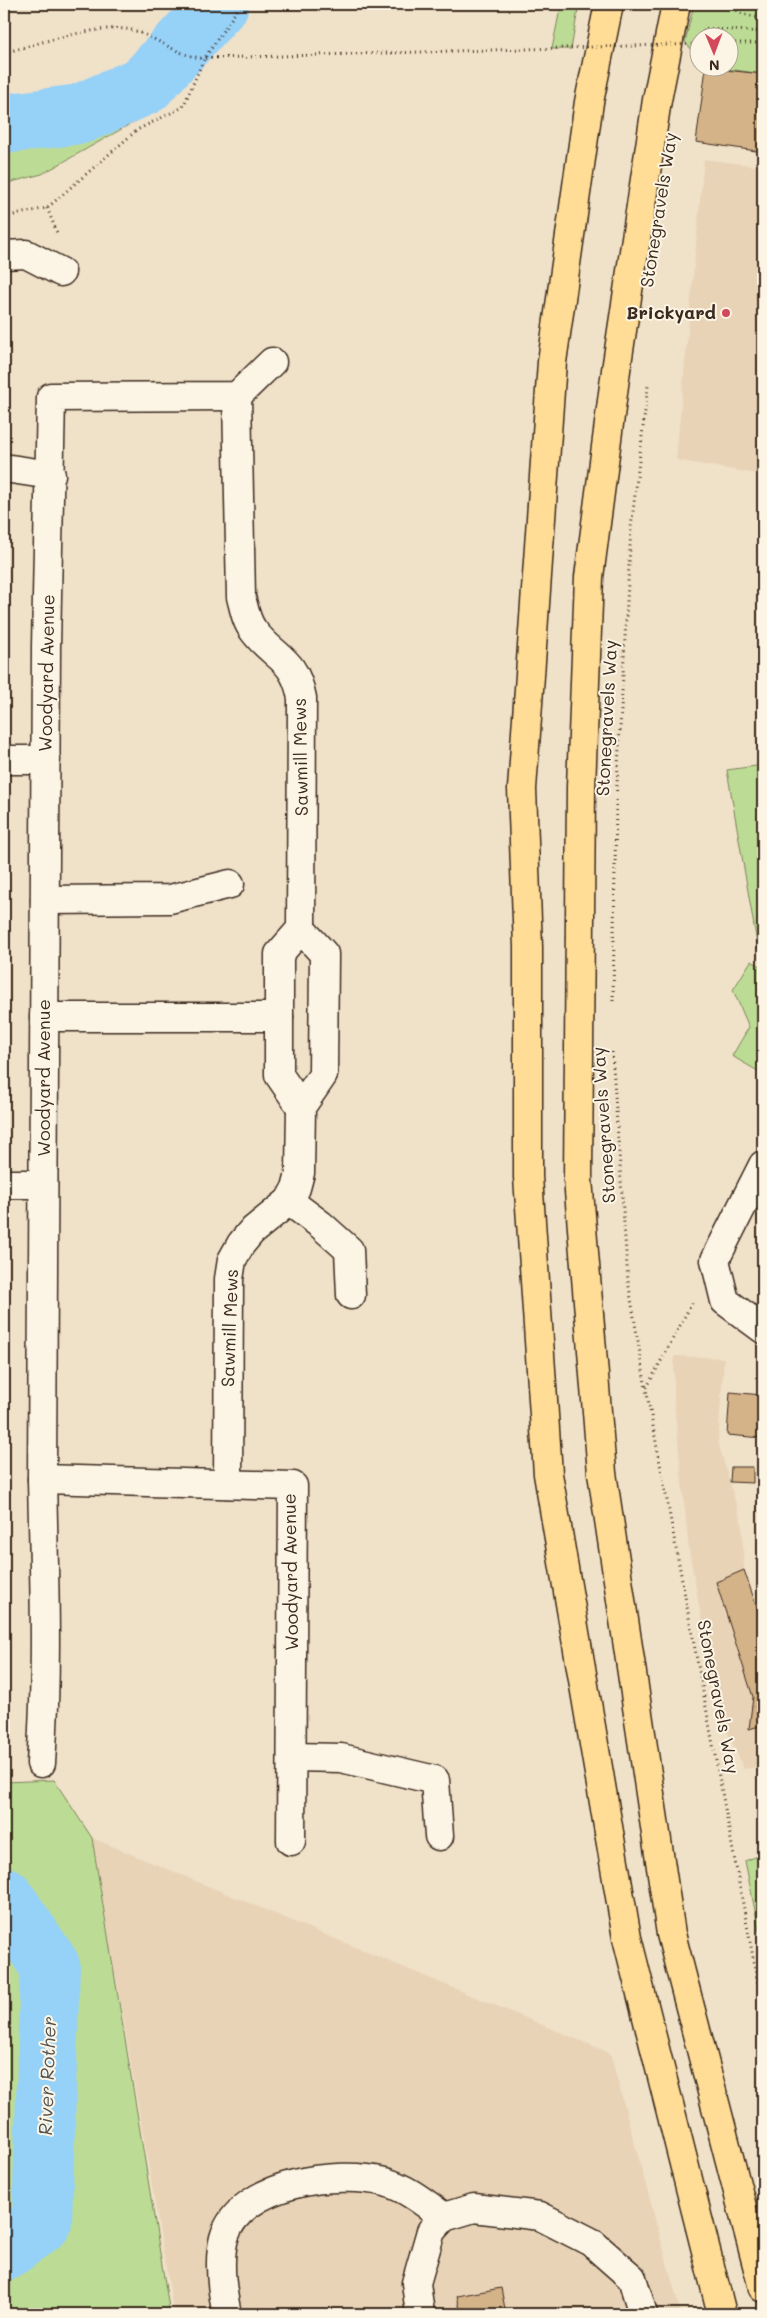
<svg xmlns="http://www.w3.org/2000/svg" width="767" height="2318" font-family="Mali,sans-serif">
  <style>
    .built { fill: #e8d3b6 }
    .green { fill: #bcdc95; stroke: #7c835a }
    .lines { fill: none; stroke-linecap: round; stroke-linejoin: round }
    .river { stroke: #96d1f7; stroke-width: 60 }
    .building { fill: #d5b388; stroke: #3b2a1e }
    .minor-casing { stroke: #3b2a1e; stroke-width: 31 }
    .highway-casing { stroke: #3b2a1e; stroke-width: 31 }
    .path { stroke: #3b2a1e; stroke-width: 3; stroke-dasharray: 1 4; stroke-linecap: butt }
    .minor { stroke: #fcf5e5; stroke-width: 28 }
    .highway { stroke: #ffdd96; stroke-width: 28 }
    .path-bridge { stroke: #3b2a1e; stroke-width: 3; stroke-dasharray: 1 4; stroke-linecap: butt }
    .poi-dot { fill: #d1495b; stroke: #fcf5e5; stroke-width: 2 }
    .labels { text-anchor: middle; stroke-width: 4; stroke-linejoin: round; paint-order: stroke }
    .street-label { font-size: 18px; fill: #3b2a1e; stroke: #fcf5e5 }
    .poi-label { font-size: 18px; font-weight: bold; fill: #3b2a1e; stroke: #fcf5e5; text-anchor: end }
    .water-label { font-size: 19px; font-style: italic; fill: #525454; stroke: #fcf5e5 }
  </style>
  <rect width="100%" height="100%" fill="#f0e1c9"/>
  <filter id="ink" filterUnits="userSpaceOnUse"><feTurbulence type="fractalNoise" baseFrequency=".02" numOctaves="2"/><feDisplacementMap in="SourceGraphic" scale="10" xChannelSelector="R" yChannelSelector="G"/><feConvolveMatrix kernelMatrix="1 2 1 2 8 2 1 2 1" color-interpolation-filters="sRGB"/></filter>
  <g filter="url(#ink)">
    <g class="built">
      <polygon points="704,159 763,167 763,475 676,460"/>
      <polygon points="674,1356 724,1358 718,1442 742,1525 744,1570 763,1625 763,1766 744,1769 718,1710 689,1550 674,1402"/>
      <polygon points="92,1838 610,2053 681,2314 174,2314"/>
    </g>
    <g class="green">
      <polygon points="561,4 579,4 571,49 552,49"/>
      <polygon points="694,4 763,4 763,74 720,68 730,68 730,38 700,38 699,58 685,42"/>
      <polygon points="158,95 157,109 42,174 4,184 4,142 82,125"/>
      <polygon points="763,765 763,949 758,949 727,770"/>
      <polygon points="751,961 763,967 763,1074 732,1056 749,1027 733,990"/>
      <polygon points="54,1780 92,1838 170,2314 4,2314 4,1782"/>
      <polygon points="763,1854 763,1950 745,1861"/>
    </g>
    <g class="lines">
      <g class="river">
        <polyline points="4,124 80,114 145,85 219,4"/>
        <polyline points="4,1897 50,1966 42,2222 4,2251"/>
      </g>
    </g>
    <g class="building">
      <polygon points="706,68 763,74 763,152 696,142"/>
      <polygon points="730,1392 762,1395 763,1438 727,1435"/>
      <polygon points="731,1467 753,1467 753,1483 730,1482"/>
      <polygon points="744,1570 763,1625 763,1725 749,1729 753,1697 716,1582"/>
      <polygon points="501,2288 506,2314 461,2314 457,2296"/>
    </g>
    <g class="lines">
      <defs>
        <g id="minor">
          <polyline points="4,255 26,254 61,272"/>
          <path d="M237,396L241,597C244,608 246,621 253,630C274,659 294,656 302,698L301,929L279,954V1075L301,1107"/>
          <polyline points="4,468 51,475"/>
          <polyline points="4,760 46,760"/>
          <polyline points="45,900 170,899 230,884"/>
          <polyline points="44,1017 279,1017"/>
          <polyline points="763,1165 715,1260 725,1301 763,1329"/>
          <polyline points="4,1184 43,1184"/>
          <polyline points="289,1201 321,1225 349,1250 351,1295"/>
          <polyline points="42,1479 293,1486 291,1841"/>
          <polyline points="228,1484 229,1279 232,1260 241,1244 251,1232 289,1201 296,1188 300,1173 301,1107 323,1075 324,954 301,929"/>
          <polyline points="292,1757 341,1758 435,1780 439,1836"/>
          <path d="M41,1763C48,1668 44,1574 42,1479L46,647L51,397L237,396L272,362"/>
          <path d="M227,2314C222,2291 218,2261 224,2238C240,2182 338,2170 385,2182C407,2188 426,2204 444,2217"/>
          <polyline points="420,2314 416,2283 431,2231 444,2217 474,2208 540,2216 591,2242 632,2278 643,2314"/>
        </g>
        <g id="highway">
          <polyline points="609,4 589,102 552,362 522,789 528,947 528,1177 548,1474 627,1938 722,2314"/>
          <polyline points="676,4 657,100 616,370 589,577 581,787 578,1179 602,1473 671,1934 763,2288"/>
        </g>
      </defs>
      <use href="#minor" class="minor-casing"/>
      <use href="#highway" class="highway-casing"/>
      <g class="path">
        <polyline points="729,4 740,13 763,19"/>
        <polyline points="704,31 704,28 763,32"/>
        <polyline points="730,43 763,43"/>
        <path d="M4,53C36,44 100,23 132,30C158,37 183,61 211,58"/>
        <polyline points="47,208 58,235"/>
        <polyline points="4,217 47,208 137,130 183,107 204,59 241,4"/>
        <polyline points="613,1001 616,803 631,528 648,386"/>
        <polyline points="612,1052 628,1281 646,1389"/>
        <polyline points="692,1303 646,1389 763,2010"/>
        <polyline points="4,1507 13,1507"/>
      </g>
      <use href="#minor" class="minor"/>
      <use href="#highway" class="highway"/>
      <polyline class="path-bridge" points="211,58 700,44"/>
    </g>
  </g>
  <circle class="poi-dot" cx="726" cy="313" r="5"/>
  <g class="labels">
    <g class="street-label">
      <text transform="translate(659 210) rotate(-81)" y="6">Stonegravels Way</text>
      <text transform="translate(47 673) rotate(-89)" y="6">Woodyard Avenue</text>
      <text transform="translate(607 718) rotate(-87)" y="6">Stonegravels Way</text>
      <text transform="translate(301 757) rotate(-91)" y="6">Sawmill Mews</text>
      <text transform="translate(44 1078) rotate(-90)" y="6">Woodyard Avenue</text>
      <text transform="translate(604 1125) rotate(-94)" y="6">Stonegravels Way</text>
      <text transform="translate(230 1328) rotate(-88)" y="6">Sawmill Mews</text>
      <text transform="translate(291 1572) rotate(-91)" y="6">Woodyard Avenue</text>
      <text transform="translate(718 1697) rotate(79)" y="6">Stonegravels Way</text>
    </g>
    <g class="poi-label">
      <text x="716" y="319">Brickyard</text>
    </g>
    <g class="water-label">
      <text transform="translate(47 2076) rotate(-88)" y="7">River Rother</text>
    </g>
  </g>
  <rect width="767" height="2318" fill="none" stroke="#fcf5e5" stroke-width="20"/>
  <rect x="10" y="10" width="747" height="2298" fill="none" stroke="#3b2a1e" stroke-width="2" filter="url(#ink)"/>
  <g transform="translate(714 52) rotate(179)"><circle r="24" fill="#fcf5e5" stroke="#afa495"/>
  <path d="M0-4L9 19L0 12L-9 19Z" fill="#d1495b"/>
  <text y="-8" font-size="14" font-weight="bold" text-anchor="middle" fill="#3b2a1e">N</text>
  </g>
</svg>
